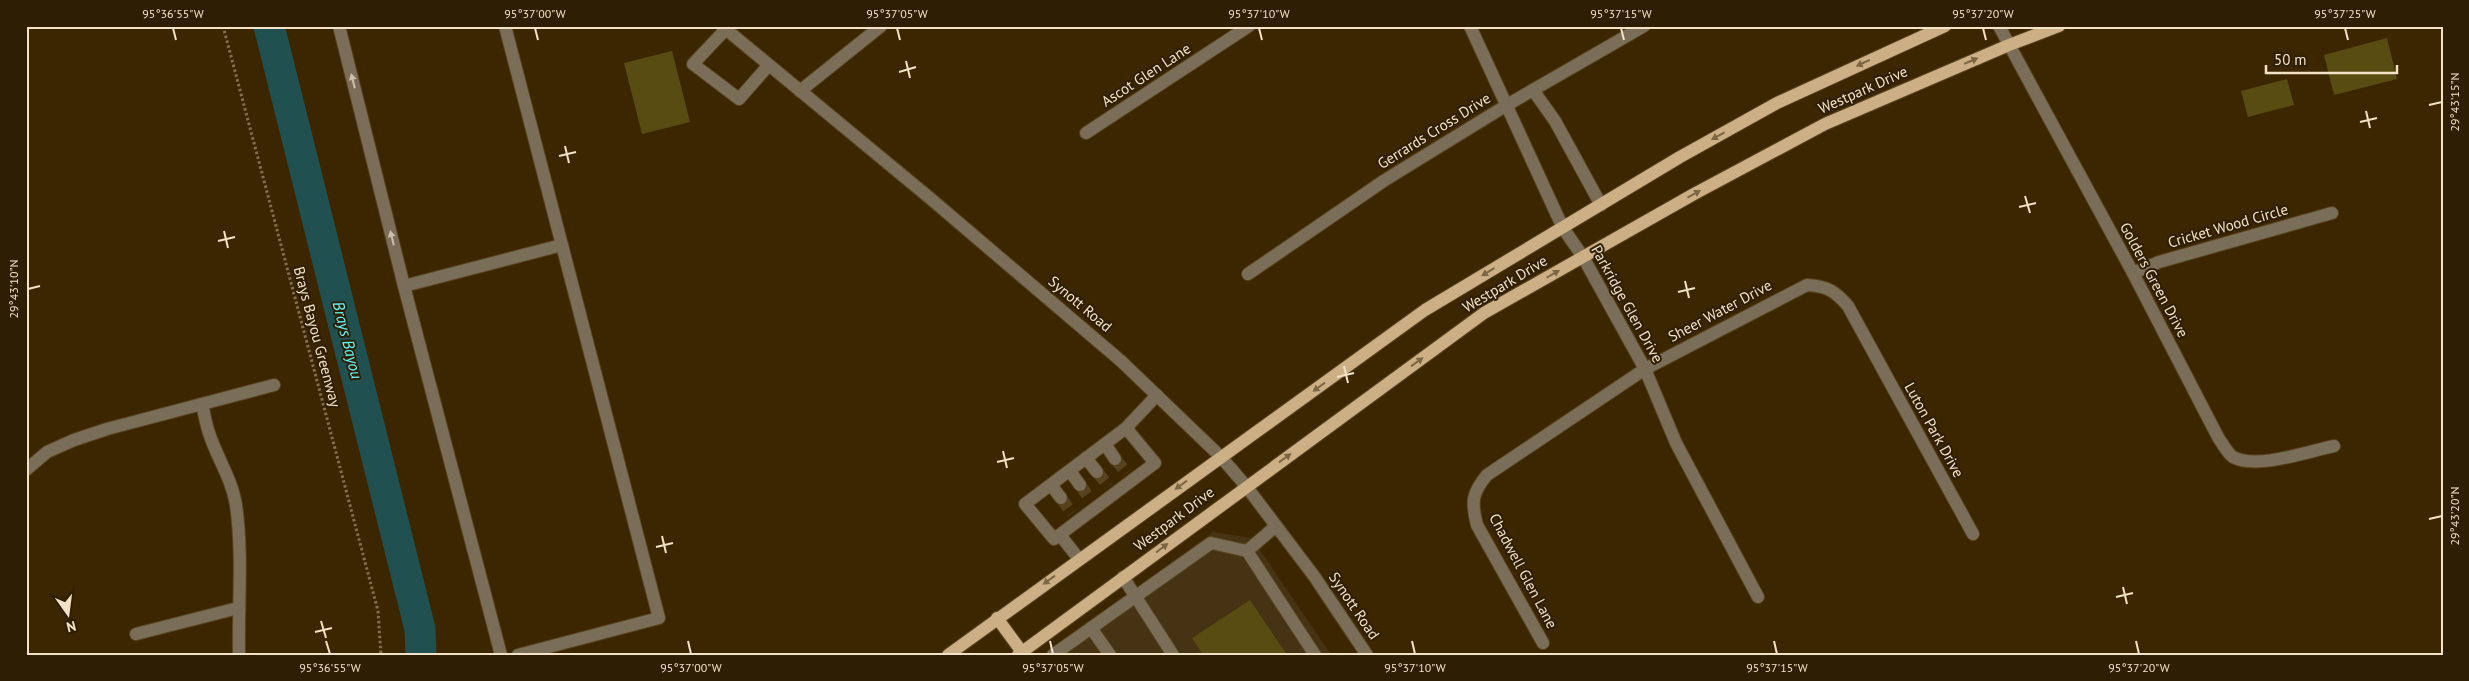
<svg xmlns="http://www.w3.org/2000/svg" width="2469" height="681" font-family="'PT Sans',sans-serif">
  <style>
    .built { fill: #453313 }
    .lines { fill: none; stroke-linecap: round; stroke-linejoin: round }
    .river { stroke: #215051; stroke-width: 31 }
    .building { fill: #584c13 }
    .minor-tunnel { stroke: #57421e; stroke-width: 12; stroke-dasharray: 12 6; stroke-linecap: butt }
    .minor-casing { stroke: #594420; stroke-width: 14 }
    .major-casing { stroke: #594420; stroke-width: 14 }
    .path { stroke: #836f4e; stroke-width: 3; stroke-dasharray: 2.5 2.5; stroke-linecap: butt }
    .minor { stroke: #7b6e59; stroke-width: 12 }
    .major { stroke: #ccaf84; stroke-width: 12 }
    .oneway { fill: #7d6644 }
    .oneway2 { fill: #cfbea7 }
    .ticks { fill: none; stroke: #f3e1c8; stroke-width: 2 }
    .labels { text-anchor: middle; stroke-width: 4; stroke-linejoin: round; paint-order: stroke }
    .street-label { font-size: 15px; fill: #f3e1c8; stroke: #2e1e04 }
    .water-label { font-size: 16px; font-style: italic; fill: #63f7fb; stroke: #2e1e04 }
    .neatline { fill: none; stroke: #f3e1c8; stroke-width: 2 }
    .ticks-label { font-size: 12px; text-anchor: middle; fill: #f3e1c8 }
  </style>
  <rect width="100%" height="100%" fill="#3c2600"/>
  <polygon class="built" points="1213,532 1252,538 1331,655 1051,655"/>
  <g class="lines">
    <polyline class="river" points="269,26 420,629 421,655"/>
  </g>
  <g class="building">
    <polygon points="2387,38 2397,79 2334,95 2324,55"/>
    <polygon points="672,51 690,122 642,134 624,63"/>
    <polygon points="2287,79 2294,105 2248,117 2241,91"/>
    <polygon points="1250,600 1287,655 1203,655 1192,638"/>
  </g>
  <g class="lines">
    <g class="minor-tunnel">
      <polyline points="1115,459 1127,473"/>
      <polyline points="1097,472 1109,486"/>
      <polyline points="1080,485 1090,499"/>
      <polyline points="1061,498 1072,513"/>
    </g>
    <defs>
      <g id="minor">
        <polyline points="339,26 404,286 501,655"/>
        <polyline points="505,26 659,618 518,655"/>
        <polyline points="722,26 931,199 1121,361 1221,457 1246,486 1314,576 1367,655"/>
        <polyline points="1470,26 1563,228 1583,257 1645,369 1676,443 1758,597"/>
        <path d="M1999,26L2133,273L2219,439C2223,444 2228,454 2233,457C2257,470 2309,451 2334,446"/>
        <polyline points="726,29 693,64 739,99 768,66"/>
        <polyline points="1533,90 1555,121 1601,205"/>
        <polyline points="800,91 881,26"/>
        <polyline points="1086,133 1249,26"/>
        <polyline points="2133,273 2159,262 2332,213"/>
        <polyline points="1248,274 1385,180 1507,105 1644,26"/>
        <polyline points="404,286 562,245"/>
        <path d="M202,404C204,413 206,424 209,433C217,458 232,479 236,505C243,554 238,605 239,655"/>
        <polyline points="1126,428 1155,463 1054,539 1025,504 1126,428 1157,395"/>
        <polyline points="1105,444 1115,459"/>
        <polyline points="1086,458 1097,472"/>
        <polyline points="26,470 47,452 74,440 107,429 274,385"/>
        <polyline points="1070,471 1080,485"/>
        <polyline points="1051,485 1061,498"/>
        <polyline points="1276,526 1247,551 1315,655"/>
        <polyline points="1060,535 1079,559"/>
        <polyline points="1123,577 1173,655"/>
        <polyline points="1091,628 1110,655"/>
        <polyline points="136,634 238,608"/>
        <path d="M1543,643L1477,525C1471,502 1472,493 1487,475L1645,369L1807,285C1827,286 1835,291 1848,306L1973,534"/>
        <polyline points="1053,655 1211,543 1247,551"/>
      </g>
      <g id="major">
        <polyline points="997,618 1022,652"/>
        <polyline points="948,655 1425,310 1680,157 1777,103 1945,26"/>
        <polyline points="1018,655 1484,313 1694,194 1825,124 2009,45 2059,26"/>
      </g>
    </defs>
    <use href="#minor" class="minor-casing"/>
    <use href="#major" class="major-casing"/>
    <polyline class="path" points="223,26 378,611 381,655"/>
    <use href="#minor" class="minor"/>
    <use href="#major" class="major"/>
  </g>
  <defs><path id="oneway-solid" d="M-6-.8H1V-3.2L6.5 0L1 3.2V.8H-6Z" transform="scale(1.25)"/></defs>
  <g class="oneway">
    <use href="#oneway-solid" transform="translate(1971 61) rotate(-23)"/>
    <use href="#oneway-solid" transform="translate(1863 63) rotate(155)"/>
    <use href="#oneway-solid" transform="translate(1718 136) rotate(151)"/>
    <use href="#oneway-solid" transform="translate(1694 194) rotate(-29)"/>
    <use href="#oneway-solid" transform="translate(1488 272) rotate(149)"/>
    <use href="#oneway-solid" transform="translate(1553 274) rotate(-30)"/>
    <use href="#oneway-solid" transform="translate(1417 362) rotate(-36)"/>
    <use href="#oneway-solid" transform="translate(1319 387) rotate(144)"/>
    <use href="#oneway-solid" transform="translate(1285 458) rotate(-36)"/>
    <use href="#oneway-solid" transform="translate(1181 485) rotate(144)"/>
    <use href="#oneway-solid" transform="translate(1162 548) rotate(-37)"/>
    <use href="#oneway-solid" transform="translate(1049 580) rotate(144)"/>
  </g>
  <g class="oneway2">
    <use href="#oneway-solid" transform="translate(353 81) rotate(-104)"/>
    <use href="#oneway-solid" transform="translate(392 238) rotate(-104)"/>
  </g>
  <path class="ticks" d="M173,28L176,40M535,28L538,40M897,28L900,40M1259,28L1262,40M1621,28L1624,40M1983,28L1986,40M2345,28L2348,40M906,61L910,78M899,72L916,67M2429,105L2442,102M2366,111L2370,128M2360,122L2377,118M565,146L569,163M559,156L576,152M2025,196L2030,213M2019,207L2036,203M224,231L228,248M218,241L235,237M1685,281L1689,298M28,289L40,286M1678,292L1695,288M1344,366L1348,383M1337,377L1354,373M1003,451L1007,468M997,462L1014,458M2429,519L2442,516M662,536L666,553M656,547L673,543M2123,587L2127,604M2116,597L2133,593M321,621L326,638M315,632L332,628M326,641L330,654M688,641L691,654M1050,641L1053,654M1412,641L1415,654M1774,641L1777,654M2136,641L2139,654"/>
  <g class="labels">
    <g class="street-label">
      <text transform="translate(1146 75) rotate(-33)" y="5">Ascot Glen Lane</text>
      <text transform="translate(1863 90) rotate(-24)" y="5">Westpark Drive</text>
      <text transform="translate(1434 131) rotate(-32)" y="5">Gerrards Cross Drive</text>
      <text transform="translate(2228 226) rotate(-16)" y="5">Cricket Wood Circle</text>
      <text transform="translate(2154 280) rotate(62)" y="5">Golders Green Drive</text>
      <text transform="translate(1505 284) rotate(-31)" y="5">Westpark Drive</text>
      <text transform="translate(1080 304) rotate(40)" y="5">Synott Road</text>
      <text transform="translate(1627 304) rotate(61)" y="5">Parkridge Glen Drive</text>
      <text transform="translate(1720 311) rotate(-28)" y="5">Sheer Water Drive</text>
      <text transform="translate(317 337) rotate(75)" y="5">Brays Bayou Greenway</text>
      <text transform="translate(1934 430) rotate(61)" y="5">Luton Park Drive</text>
      <text transform="translate(1174 519) rotate(-37)" y="5">Westpark Drive</text>
      <text transform="translate(1523 571) rotate(62)" y="5">Chadwell Glen Lane</text>
      <text transform="translate(1354 606) rotate(56)" y="5">Synott Road</text>
    </g>
    <g class="water-label">
      <text transform="translate(348 340) rotate(76)" y="6">Brays Bayou</text>
    </g>
  </g>
  <rect width="2469" height="681" fill="none" stroke="#2e1e04" stroke-width="55"/>
  <g transform="translate(68 614) rotate(166)" stroke="#2e1e04" stroke-width="4" paint-order="stroke">
  <path d="M0-4L9 19L0 12L-9 19Z" fill="#f3e1c8"/>
  <text y="-8" font-size="14" font-weight="bold" text-anchor="middle" fill="#f3e1c8">N</text>
  </g>
  <path d="M2266 65v8h131v-8" fill="none" stroke="#f3e1c8" stroke-width="2.5"/>
  <text x="2274" y="65" font-size="15" fill="#f3e1c8" stroke="#2e1e04" stroke-width="4" paint-order="stroke">50 m</text>
  <rect x="28" y="28" width="2414" height="626" class="neatline"/>
  <g class="ticks-label">
    <text x="173" y="18">95°36'55"W</text>
    <text x="535" y="18">95°37'00"W</text>
    <text x="897" y="18">95°37'05"W</text>
    <text x="1259" y="18">95°37'10"W</text>
    <text x="1621" y="18">95°37'15"W</text>
    <text x="1983" y="18">95°37'20"W</text>
    <text x="2345" y="18">95°37'25"W</text>
    <text transform="translate(2455 102) rotate(-90)" y="4">29°43'15"N</text>
    <text transform="translate(14 289) rotate(-90)" y="4">29°43'10"N</text>
    <text transform="translate(2455 516) rotate(-90)" y="4">29°43'20"N</text>
    <text x="330" y="672">95°36'55"W</text>
    <text x="691" y="672">95°37'00"W</text>
    <text x="1053" y="672">95°37'05"W</text>
    <text x="1415" y="672">95°37'10"W</text>
    <text x="1777" y="672">95°37'15"W</text>
    <text x="2139" y="672">95°37'20"W</text>
  </g>
</svg>
